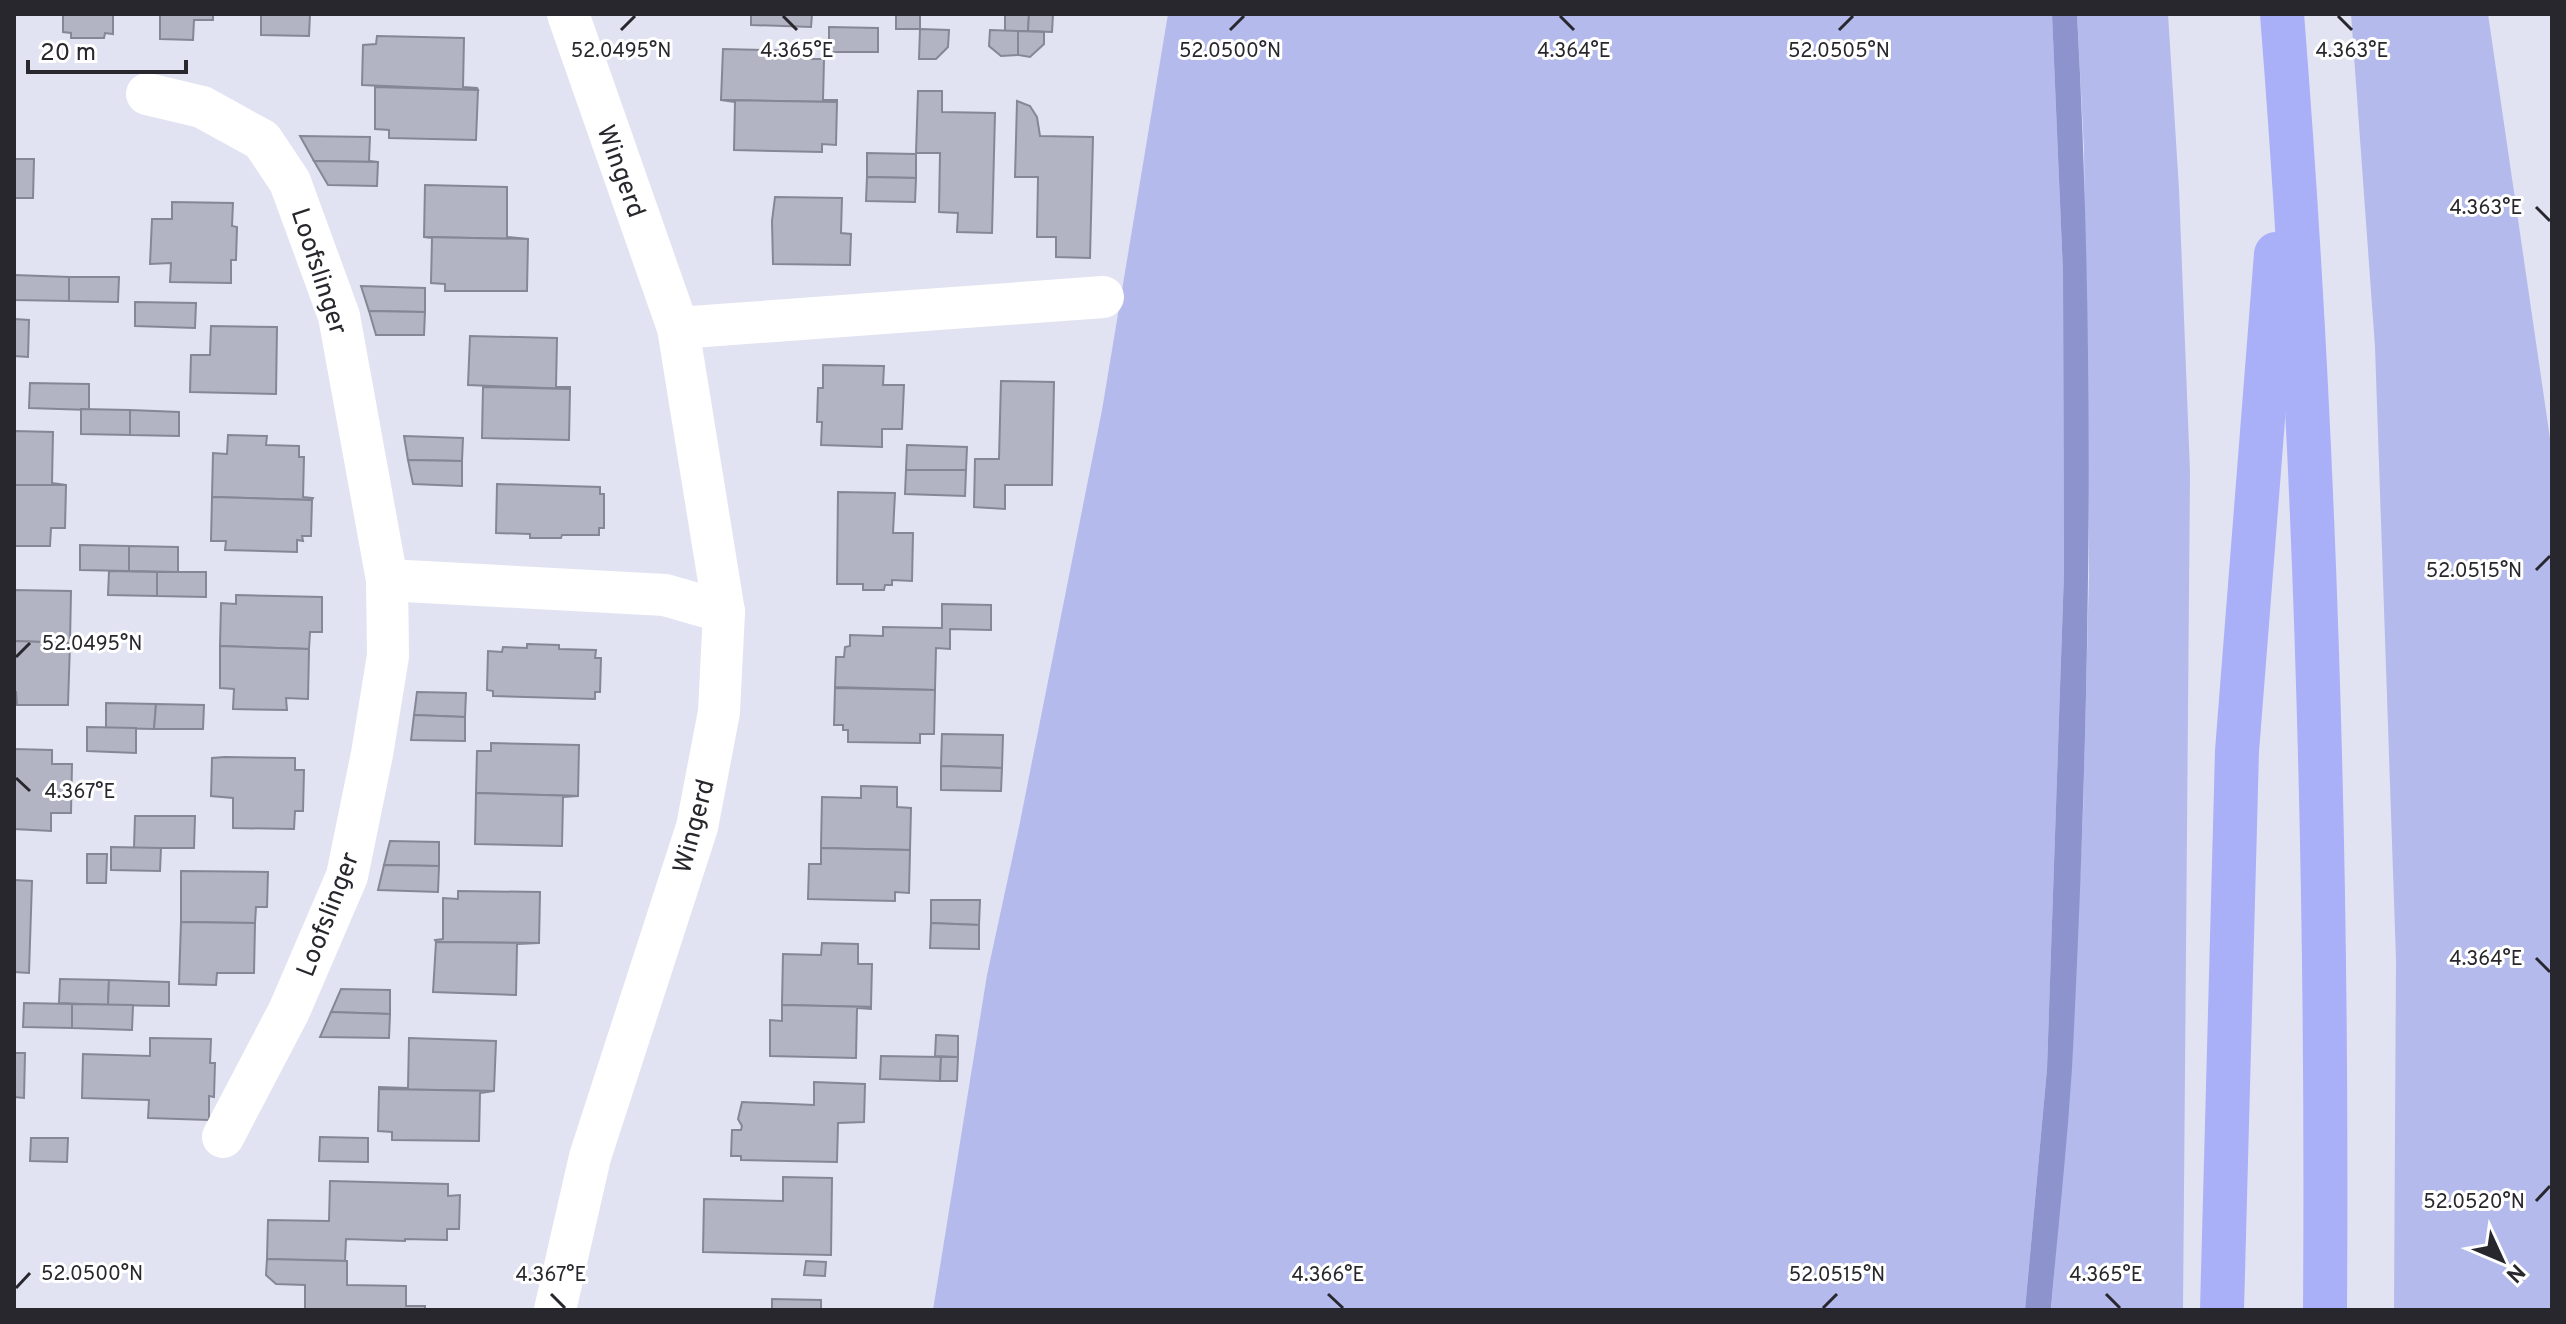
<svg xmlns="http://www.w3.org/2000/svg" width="2566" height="1324" font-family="Overpass,sans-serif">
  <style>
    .green { fill: #b4baec }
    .water { fill: #8d93cd }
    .building { fill: #b2b4c3; stroke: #858795; stroke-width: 2 }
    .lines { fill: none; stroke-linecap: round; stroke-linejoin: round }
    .street { stroke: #fff; stroke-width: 42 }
    .highway { stroke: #a9b0f8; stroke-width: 44 }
    .ticks { fill: none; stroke: #27272d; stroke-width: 3 }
    .labels { text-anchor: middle; stroke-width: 6; stroke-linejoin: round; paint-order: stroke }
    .street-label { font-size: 26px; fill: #27272d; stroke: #fff }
    .ticks-label { font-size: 20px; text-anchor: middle; fill: #27272d; stroke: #fff; stroke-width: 6; stroke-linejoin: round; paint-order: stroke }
  </style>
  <rect width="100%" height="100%" fill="#e1e3f2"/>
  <g class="green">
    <polygon points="1168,14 2052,14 2063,273 2064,572 2047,1069 2025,1310 933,1310 987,975 1019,827 1102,410"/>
    <polygon points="2077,14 2168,14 2179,189 2190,472 2183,1310 2051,1310 2071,1071 2083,814 2089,574 2084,148"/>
    <polygon points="2351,14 2488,14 2552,452 2552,1310 2394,1310 2396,959 2375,347"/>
  </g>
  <path class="water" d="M2052,14H2077C2096,365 2090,717 2072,1068C2067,1148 2058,1228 2051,1308V1310H2025L2047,1069L2064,572L2063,273Z"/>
  <g class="building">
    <polygon points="63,14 113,14 113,34 105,33 104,38 71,38 71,33 63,32"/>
    <polygon points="160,14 213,14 213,20 194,20 193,40 160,39"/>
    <polygon points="261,14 310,14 309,36 261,35"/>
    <polygon points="751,14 812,14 811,27 751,25"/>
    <rect x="896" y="14" width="24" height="15"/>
    <polygon points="1005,14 1029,14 1028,31 1005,31"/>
    <polygon points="1029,14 1053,14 1052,32 1028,31"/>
    <polygon points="829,27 878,28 878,52 829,52"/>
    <polygon points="920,29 949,30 948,47 936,59 919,59"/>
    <polygon points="990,30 1018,31 1018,55 1001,56 989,46"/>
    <polygon points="1018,31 1044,32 1044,44 1030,57 1018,55"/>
    <polygon points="377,36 464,38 463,87 477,88 478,90 362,85 363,45 376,44"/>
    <polygon points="723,49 810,51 810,59 824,59 823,100 837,100 837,102 721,100"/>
    <polygon points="375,87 478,90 476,140 389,138 389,130 375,129"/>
    <polygon points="918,91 942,91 942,112 995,113 992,233 957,232 958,213 939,212 940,153 916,153"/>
    <polygon points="721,100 837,102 836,145 822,144 822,152 734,150 735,102"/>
    <polygon points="1017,101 1030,106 1037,117 1040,136 1093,137 1090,258 1056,257 1056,237 1037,237 1038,177 1015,177"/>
    <polygon points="300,136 370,137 369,161 378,162 314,161"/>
    <polygon points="867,153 916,154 916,178 867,177"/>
    <polygon points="14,159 34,159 33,198 14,198"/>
    <polygon points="314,161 378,162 377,186 328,185"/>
    <polygon points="867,177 916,178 915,202 866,201"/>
    <polygon points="425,185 507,187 507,237 528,239 424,237"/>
    <polygon points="775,197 842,198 841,233 851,234 850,265 773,264 772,221"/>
    <polygon points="172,202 233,203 232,226 237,227 236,260 231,260 231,283 170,282 171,263 150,264 152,219 172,219"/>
    <polygon points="424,237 528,239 527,291 445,291 445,284 431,283 432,238"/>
    <polygon points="14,275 69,277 69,301 14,300"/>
    <polygon points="69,277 119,277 118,302 69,301"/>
    <polygon points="361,286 425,288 425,312 369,311"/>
    <polygon points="135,302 196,303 195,328 135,326"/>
    <polygon points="369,311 425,312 424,335 376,335"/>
    <polygon points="14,319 29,320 28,357 14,356"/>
    <polygon points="211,326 277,327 276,394 190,392 191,355 210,355"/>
    <polygon points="470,336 557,338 556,387 570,387 570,389 468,385"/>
    <polygon points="823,365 884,366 883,385 904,385 902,429 882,429 882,447 821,445 822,422 817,422 818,388 823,388"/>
    <polygon points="1001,381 1054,382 1052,485 1005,485 1005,509 974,507 975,459 999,459"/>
    <polygon points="30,383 89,384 89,410 29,408"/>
    <polygon points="483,387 570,389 569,440 482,438"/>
    <polygon points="81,409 130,410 130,435 81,434"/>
    <polygon points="130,410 179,412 179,436 130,435"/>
    <polygon points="14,431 53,432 52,483 66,485 14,485"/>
    <polygon points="228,435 267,436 266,445 299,446 299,457 304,457 303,497 313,498 312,500 212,497 213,453 227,454"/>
    <polygon points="404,436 463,438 462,461 408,460"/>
    <polygon points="907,445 967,447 966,470 906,470"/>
    <polygon points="408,460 462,461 462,486 413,484"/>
    <polygon points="906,470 966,470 965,496 905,494"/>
    <polygon points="497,484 600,487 600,494 604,494 604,528 599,528 599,535 562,535 561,538 530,538 530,534 496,533"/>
    <polygon points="14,485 66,485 65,528 51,528 50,546 14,546"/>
    <polygon points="838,492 895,493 893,533 913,533 912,581 892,580 892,585 885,585 884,590 863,590 863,584 837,584"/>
    <polygon points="212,497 312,500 311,536 302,536 303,541 297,540 297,552 225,550 226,541 211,541"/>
    <polygon points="80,545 129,546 129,571 80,570"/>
    <polygon points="129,546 178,547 178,572 129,571"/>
    <polygon points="109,571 157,572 157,596 108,595"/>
    <polygon points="157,572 206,572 206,597 157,596"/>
    <polygon points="14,590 71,591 70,643 14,641"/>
    <polygon points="236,595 322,597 322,632 310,632 309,649 220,646 221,603 236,604"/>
    <polygon points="942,604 991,605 991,630 950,629 950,649 936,648 935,690 835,687 836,657 844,657 845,647 850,646 850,635 883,636 883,627 942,628"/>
    <polygon points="14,641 70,643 68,705 17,705 16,692 14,692"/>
    <polygon points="527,644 559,645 559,649 596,650 595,658 601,658 600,692 595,692 595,699 493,696 493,691 487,690 488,651 502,652 503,647 527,648"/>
    <polygon points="220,646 309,649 308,699 286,698 287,710 233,709 234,689 220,688"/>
    <polygon points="835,688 935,690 934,734 920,734 920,743 848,742 848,730 843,730 843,725 834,725"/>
    <polygon points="417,692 466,693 465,717 414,715"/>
    <polygon points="106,703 156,704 154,729 106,728"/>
    <polygon points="156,704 204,705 203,729 154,729"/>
    <polygon points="414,715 465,717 465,741 411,740"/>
    <polygon points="87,727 136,728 136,753 87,751"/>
    <polygon points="942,734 1003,735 1002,768 941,766"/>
    <polygon points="491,743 579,745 578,796 476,793 477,751 491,751"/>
    <polygon points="14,749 52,750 52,764 72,764 71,813 51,813 51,831 14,829"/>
    <polygon points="225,757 295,758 295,770 304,770 303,811 295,811 294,829 233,828 233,798 211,796 212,758"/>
    <polygon points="941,766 1002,768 1001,791 941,790"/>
    <polygon points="861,786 897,787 897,807 911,808 910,850 821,848 822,797 861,798"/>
    <polygon points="476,793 578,796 563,797 562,846 475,844"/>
    <polygon points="135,816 195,816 194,848 134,848"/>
    <polygon points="390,841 439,842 439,866 384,865"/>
    <polygon points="111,847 161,848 160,871 111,870"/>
    <polygon points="821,848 910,850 909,893 895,892 895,901 808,899 809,864 821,864"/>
    <polygon points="87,854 107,854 106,883 87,883"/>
    <polygon points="384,865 439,866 438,892 378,890"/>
    <polygon points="181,871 268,872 267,907 256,907 255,923 181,922"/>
    <polygon points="14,880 32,881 29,973 14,972"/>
    <polygon points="458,891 540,892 539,943 436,942 435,940 443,939 443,898 458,899"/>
    <polygon points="931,900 980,900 979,925 931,923"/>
    <polygon points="181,922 255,923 254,973 217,973 216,985 179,984"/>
    <polygon points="931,923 979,925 979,949 930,948"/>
    <polygon points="436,942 539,943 517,944 516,995 433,992"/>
    <polygon points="822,943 858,944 858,964 872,964 871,1007 782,1005 783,954 821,955"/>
    <polygon points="60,979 109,980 108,1005 59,1003"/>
    <polygon points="109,980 169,982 169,1006 108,1005"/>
    <polygon points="341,989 390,990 390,1014 331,1012"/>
    <polygon points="24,1003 72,1004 72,1028 23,1027"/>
    <polygon points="72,1004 133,1005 132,1030 72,1028"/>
    <polygon points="782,1005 871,1007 871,1009 857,1008 856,1058 770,1056 770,1020 782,1021"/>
    <polygon points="331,1012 390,1014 389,1038 320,1037"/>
    <polygon points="936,1035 958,1036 958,1057 935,1056"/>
    <polygon points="150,1038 211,1039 210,1063 215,1063 214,1097 209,1096 209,1120 148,1118 149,1100 82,1098 83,1054 150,1056"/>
    <polygon points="409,1038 496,1041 494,1091 379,1089 379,1087 408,1088"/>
    <polygon points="14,1053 25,1053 24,1098 14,1097"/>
    <polygon points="881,1056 941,1057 940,1081 880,1079"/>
    <polygon points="941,1057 958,1057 957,1081 940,1081"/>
    <polygon points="814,1082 865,1084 864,1122 838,1123 837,1162 741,1160 741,1156 731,1156 732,1130 741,1130 742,1126 738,1119 742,1102 814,1105"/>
    <polygon points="379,1089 494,1091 480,1093 479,1141 392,1140 392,1132 378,1131"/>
    <polygon points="320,1137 368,1138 368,1162 319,1161"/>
    <polygon points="31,1138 68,1138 67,1162 30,1161"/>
    <polygon points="783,1177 832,1178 831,1255 703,1252 704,1199 783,1201"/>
    <polygon points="330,1181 448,1184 448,1196 460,1195 459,1229 447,1229 447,1240 405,1239 405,1241 346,1239 345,1261 267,1259 268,1220 329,1221"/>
    <polygon points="267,1259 347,1261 347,1285 406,1286 406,1306 425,1306 425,1310 305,1310 305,1285 276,1284 266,1275"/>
    <polygon points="806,1261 826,1262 825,1276 804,1275"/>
    <polygon points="772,1299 821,1300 821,1310 772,1310"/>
  </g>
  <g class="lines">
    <g class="street">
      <polyline points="147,94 202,107 262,140 290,182 339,316 387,580 388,656 372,754 347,876 289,1011 223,1137"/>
      <polyline points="678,328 1103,297"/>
      <polyline points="387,580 665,595 724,612"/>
      <polyline points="555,1310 590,1157 697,827 719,712 724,612 678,328 568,14"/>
    </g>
    <g class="highway">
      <path d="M2282,14C2316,445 2328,878 2325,1310"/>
      <polyline points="2222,1310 2237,751 2276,254"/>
    </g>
  </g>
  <path class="ticks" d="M783,16L797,30M1560,16L1574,30M2338,16L2352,30M621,30L635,16M1230,30L1244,16M1839,30L1853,16M2536,207L2550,221M2536,570L2550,556M16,657L30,643M16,778L30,791M2536,958L2550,972M2536,1201L2550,1186M16,1288L30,1273M551,1294L565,1308M1328,1294L1343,1308M2106,1294L2120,1308M1823,1308L1837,1294"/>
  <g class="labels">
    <g class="street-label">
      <text transform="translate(622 171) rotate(70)" y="9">Wingerd</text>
      <text transform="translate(320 271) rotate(72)" y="9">Loofslinger</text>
      <text transform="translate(693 826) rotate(-75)" y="9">Wingerd</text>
      <text transform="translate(327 914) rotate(-69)" y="9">Loofslinger</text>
    </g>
  </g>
  <g class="ticks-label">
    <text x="797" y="57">4.365°E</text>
    <text x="1574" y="57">4.364°E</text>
    <text x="2352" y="57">4.363°E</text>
    <text x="1230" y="57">52.0500°N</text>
    <text x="621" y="57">52.0495°N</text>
    <text x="1839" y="57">52.0505°N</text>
    <text x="2486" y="214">4.363°E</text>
    <text x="2474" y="577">52.0515°N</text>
    <text x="92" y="650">52.0495°N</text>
    <text x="80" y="798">4.367°E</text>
    <text x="2486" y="965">4.364°E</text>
    <text x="2474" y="1208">52.0520°N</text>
    <text x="92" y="1280">52.0500°N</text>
    <text x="1837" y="1281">52.0515°N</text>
    <text x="551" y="1281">4.367°E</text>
    <text x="1328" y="1281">4.366°E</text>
    <text x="2106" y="1281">4.365°E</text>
  </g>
  <rect width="2566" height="1324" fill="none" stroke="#27272d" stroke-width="32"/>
  <g transform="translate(2502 1260) rotate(134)" stroke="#ffffff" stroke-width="6" paint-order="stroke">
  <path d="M0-6L14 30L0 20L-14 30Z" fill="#27272d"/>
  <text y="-12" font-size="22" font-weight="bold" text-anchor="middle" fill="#27272d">N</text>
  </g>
  <path d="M28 60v12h158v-12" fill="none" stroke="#27272d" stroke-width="4"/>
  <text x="40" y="60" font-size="24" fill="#27272d" stroke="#ffffff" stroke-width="6" paint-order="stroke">20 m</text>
</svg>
